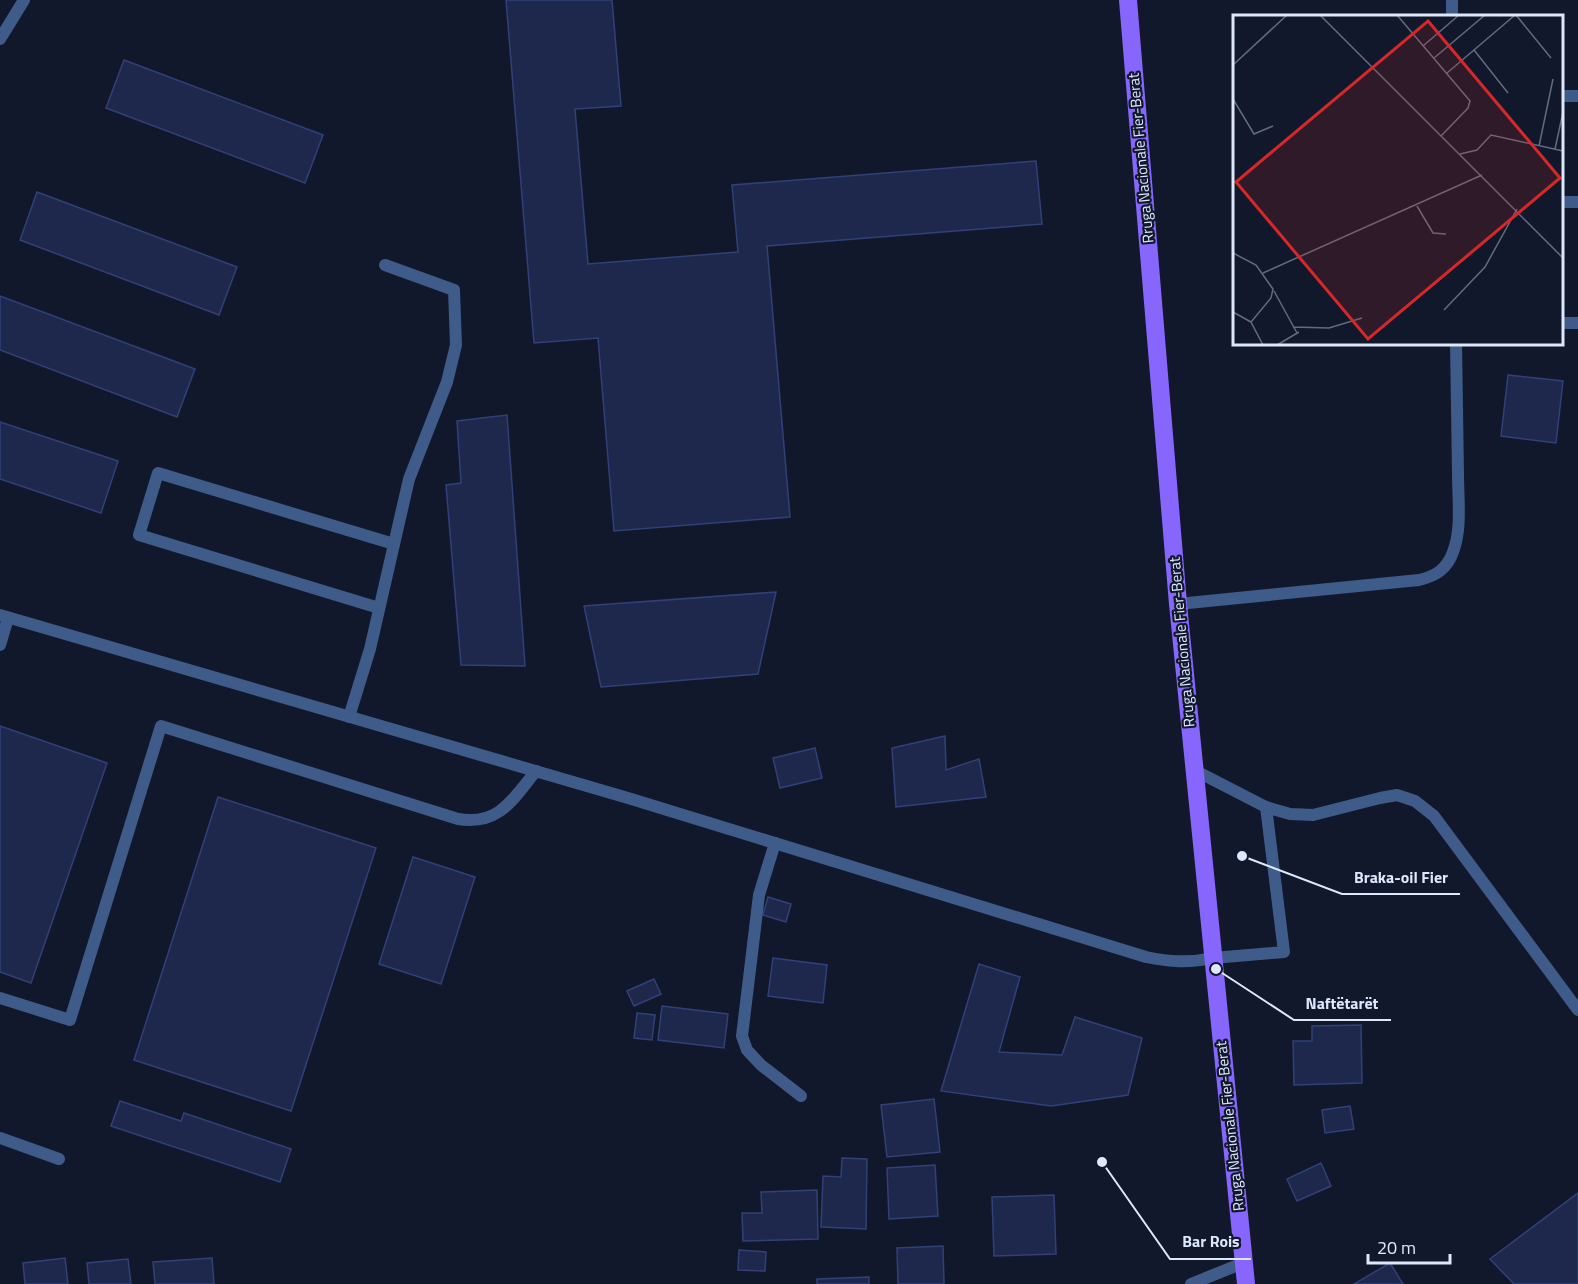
<svg xmlns="http://www.w3.org/2000/svg" width="1578" height="1284" font-family="'Titillium Web',sans-serif">
  <style>
    .building { fill: #1e284c; stroke: #314078; stroke-width: 1.5 }
    .lines { fill: none; stroke-linecap: round; stroke-linejoin: round }
    .lane { stroke: #3e5b89; stroke-width: 12 }
    .street { stroke: #3e5b89; stroke-width: 12 }
    .primary { stroke: #8666fc; stroke-width: 18 }
    .labels { text-anchor: middle; stroke-width: 4.5; stroke-linejoin: round; paint-order: stroke }
    .street-label { font-size: 15px; fill: #dde7fe; stroke: #12182b }
    .inset-road { fill: none; stroke: #636b7f; stroke-width: 1.5 }
    .view { fill: #d62828; fill-opacity: 0.15; stroke: #d62828; stroke-width: 3 }
    .inset-edge { fill: none; stroke: #dde7fe; stroke-width: 3 }
    .leader { fill: none; stroke: #dde7fe; stroke-width: 2 }
    .callout-dot { fill: #dde7fe; stroke: #12182b; stroke-width: 2 }
    .callout-label { font-size: 16px; text-anchor: middle; font-weight: bold; fill: #dde7fe; stroke: #12182b; stroke-width: 4.5; stroke-linejoin: round; paint-order: stroke }
  </style>
  <rect width="100%" height="100%" fill="#12182b"/>
  <g class="building">
    <polygon points="506,0 612,0 621,106 575,109 588,264 738,252 732,185 1036,161 1042,224 767,246 790,517 614,531 598,338 534,343"/>
    <polygon points="124,60 323,135 305,183 106,108"/>
    <polygon points="37,192 237,267 219,315 20,240"/>
    <polygon points="0,296 195,369 177,417 0,350"/>
    <polygon points="1508,375 1563,381 1556,443 1501,436"/>
    <polygon points="507,415 525,666 461,665 446,485 461,483 457,421"/>
    <polygon points="0,422 118,461 101,513 0,479"/>
    <polygon points="776,592 758,674 601,687 584,606"/>
    <polygon points="0,726 107,763 31,983 0,972"/>
    <polygon points="945,736 946,770 979,759 986,797 896,807 892,748"/>
    <polygon points="815,748 822,778 780,788 773,758"/>
    <polygon points="218,797 376,848 291,1111 134,1060"/>
    <polygon points="413,857 475,877 441,984 379,964"/>
    <polygon points="768,897 791,904 786,922 763,915"/>
    <polygon points="773,958 827,965 823,1003 768,996"/>
    <polygon points="979,964 1020,977 999,1052 1062,1055 1075,1017 1142,1038 1128,1095 1051,1106 941,1091"/>
    <polygon points="654,979 661,994 634,1006 627,991"/>
    <polygon points="662,1006 728,1014 724,1048 658,1040"/>
    <polygon points="637,1013 655,1015 652,1040 634,1038"/>
    <polygon points="1361,1025 1362,1083 1294,1085 1293,1041 1312,1041 1312,1026"/>
    <polygon points="934,1099 940,1152 887,1157 881,1105"/>
    <polygon points="120,1101 181,1121 184,1113 291,1149 280,1182 111,1126"/>
    <polygon points="1350,1106 1354,1129 1325,1133 1322,1110"/>
    <polygon points="842,1158 867,1159 866,1229 821,1227 823,1176 841,1177"/>
    <polygon points="1321,1163 1331,1186 1297,1201 1287,1179"/>
    <polygon points="935,1165 938,1216 889,1219 887,1168"/>
    <polygon points="817,1190 818,1239 743,1241 742,1213 762,1213 761,1192"/>
    <polygon points="1578,1193 1578,1284 1514,1284 1490,1259"/>
    <polygon points="1054,1195 1056,1254 994,1256 992,1197"/>
    <polygon points="943,1246 944,1284 898,1284 897,1248"/>
    <polygon points="739,1250 766,1252 765,1271 738,1270"/>
    <polygon points="65,1258 68,1284 25,1284 23,1263"/>
    <polygon points="212,1258 214,1284 155,1284 153,1262"/>
    <polygon points="128,1259 131,1284 89,1284 87,1263"/>
    <polygon points="1390,1263 1403,1284 1354,1284"/>
    <polygon points="869,1277 869,1284 817,1284 817,1279"/>
  </g>
  <g class="lines">
    <g class="lane">
      <polyline points="0,39 24,0"/>
      <polyline points="379,608 139,535 158,473 394,544"/>
      <polyline points="0,645 8,618"/>
      <polyline points="349,717 370,649 409,479 447,382 456,345 454,290 385,265"/>
      <polyline points="1213,958 1284,952 1266,807"/>
      <path d="M0,998L70,1020L161,726L458,819C499,826 513,799 536,771"/>
    </g>
    <g class="street">
      <polyline points="1452,0 1452,16"/>
      <polyline points="1562,96 1578,96"/>
      <polyline points="1562,202 1578,202"/>
      <polyline points="1562,323 1578,323"/>
      <path d="M1178,604L1419,580C1436,576 1447,569 1453,552C1462,529 1458,499 1458,474C1457,430 1457,387 1456,344"/>
      <path d="M0,615L628,798L1146,957C1170,962 1189,963 1213,958"/>
      <polyline points="1194,770 1266,807 1290,814 1313,815 1380,798 1397,795 1415,801 1434,816 1578,1010"/>
      <polyline points="775,843 759,895 742,1036 747,1050 761,1065 801,1096"/>
      <polyline points="0,1138 59,1159"/>
      <polyline points="1191,1284 1243,1263"/>
    </g>
    <polyline class="primary" points="1128,0 1178,604 1246,1284"/>
  </g>
  <g class="labels">
    <g class="street-label">
      <text transform="translate(1141 158) rotate(-95)" y="5">Rruga Nacionale Fier-Berat</text>
      <text transform="translate(1182 642) rotate(-95)" y="5">Rruga Nacionale Fier-Berat</text>
      <text transform="translate(1230 1126) rotate(-96)" y="5">Rruga Nacionale Fier-Berat</text>
    </g>
  </g>
  <g transform="translate(1233 15)">
    <rect width="330" height="330" fill="#12182b"/>
    <path class="inset-road" d="M87,0L330,243M164,0L237,86L235,93L208,121M283,0L318,43M190,31L226,0M241,35L275,78M201,43L252,0M0,50L54,0M214,58L282,0M0,84L21,119L40,111M306,131L320,64M322,134L330,97M227,139L244,135L258,120L330,136M184,191L200,218L213,219M0,238L23,250L40,274L38,283L18,307L30,330M30,258L249,160M41,276L64,318M211,295L252,252L284,194M0,297L18,307M61,312L96,313L129,303M44,330L66,317"/>
    <path class="view" d="M195,6L327,163L135,324L3,167Z"/>
    <rect width="330" height="330" class="inset-edge"/>
  </g>
  <path class="leader" d="M1242 856L1342 894H1460M1216 969L1294 1020H1391M1102 1162L1170 1259H1251"/>
  <g class="callout-dot">
    <circle cx="1242" cy="856" r="6"/>
    <circle cx="1216" cy="969" r="6"/>
    <circle cx="1102" cy="1162" r="6"/>
  </g>
  <g class="callout-label">
    <text x="1401" y="883">Braka-oil Fier</text>
    <text x="1342" y="1009">Naftëtarët</text>
    <text x="1211" y="1247">Bar Rois</text>
  </g>
  <path d="M1368 1254v9h82v-9" fill="none" stroke="#dde7fe" stroke-width="3"/>
  <text x="1377" y="1254" font-size="18" fill="#dde7fe" stroke="#12182b" stroke-width="4.5" paint-order="stroke">20 m</text>
</svg>
